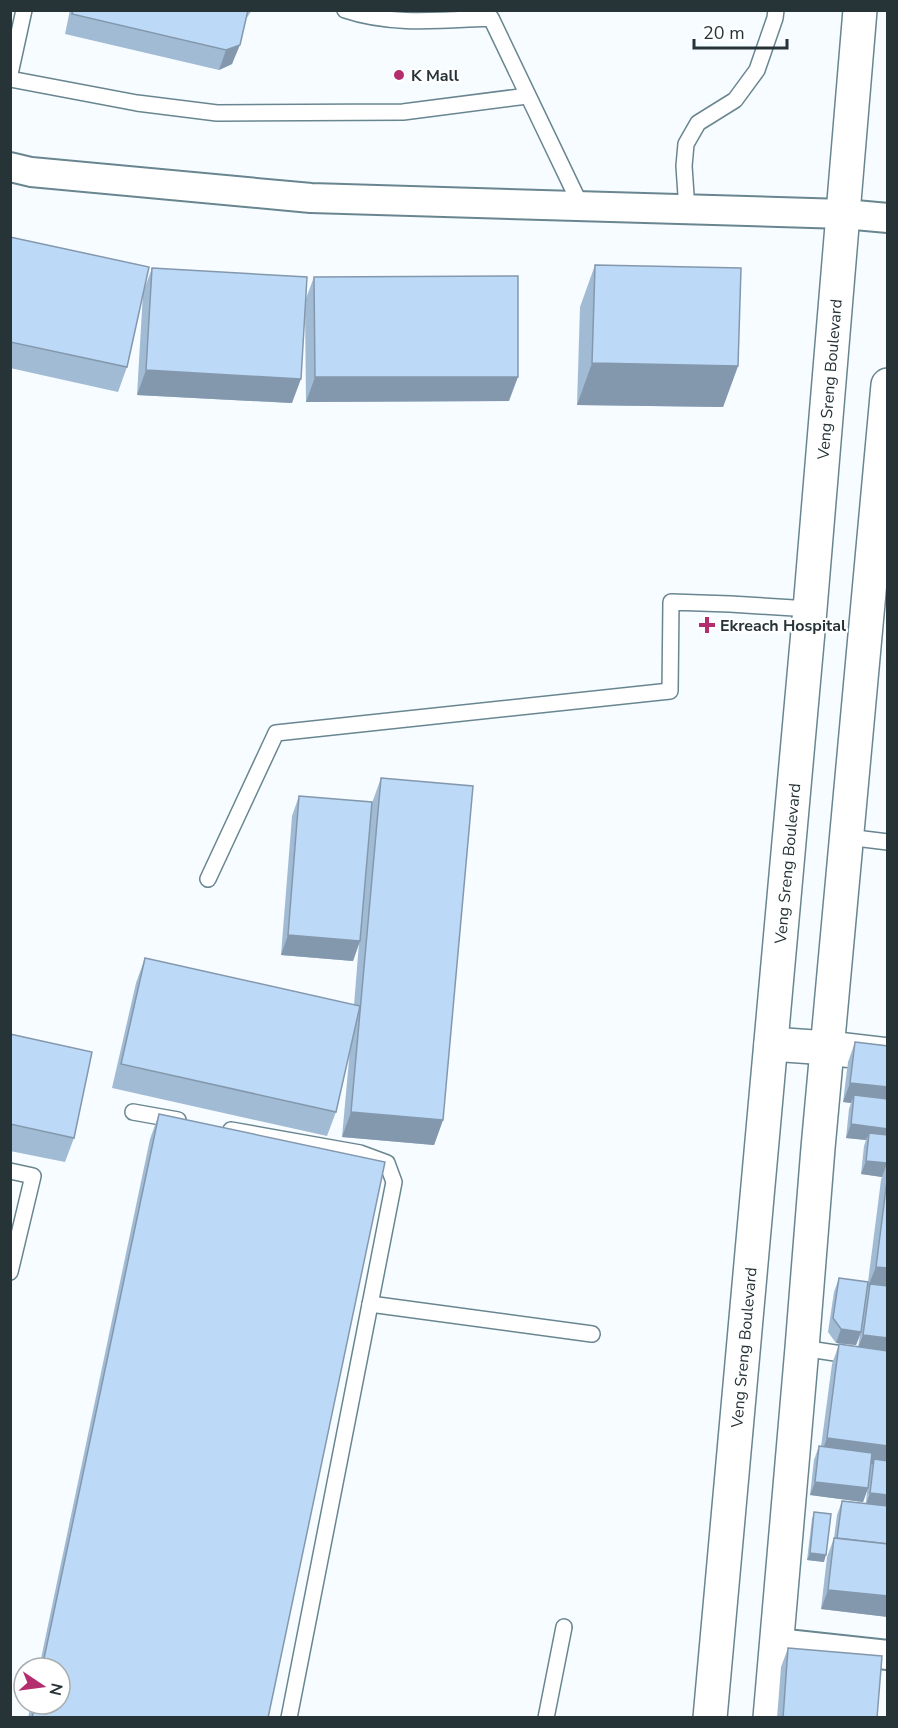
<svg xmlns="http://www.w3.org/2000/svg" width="898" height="1728" font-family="'Nunito Sans',sans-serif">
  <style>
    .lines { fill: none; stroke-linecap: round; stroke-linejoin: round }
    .lane-casing { stroke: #698690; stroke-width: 18 }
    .street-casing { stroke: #698690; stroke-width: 32 }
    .secondary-casing { stroke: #698690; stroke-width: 36 }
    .primary-casing { stroke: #698690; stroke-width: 36 }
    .lane { stroke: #fff; stroke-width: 15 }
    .street { stroke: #fff; stroke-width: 28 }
    .secondary { stroke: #fff; stroke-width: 33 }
    .primary { stroke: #fff; stroke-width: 33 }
    .wall { fill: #a2bbd4 }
    .shaded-wall { fill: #8498ad }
    .building { fill: #bcd9f7; stroke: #8498ad; stroke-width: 1.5 }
    .poi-dot { fill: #b42d6f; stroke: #fff; stroke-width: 2 }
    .labels { text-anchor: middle; stroke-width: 4.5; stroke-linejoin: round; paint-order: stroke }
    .poi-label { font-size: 16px; font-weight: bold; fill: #263337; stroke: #fff; text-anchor: start }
    .street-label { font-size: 16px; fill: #263337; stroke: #fff }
  </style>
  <rect width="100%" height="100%" fill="#f6fcff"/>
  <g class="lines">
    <defs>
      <g id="lane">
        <path d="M345,10C392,26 442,20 491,18L581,206"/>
        <polyline points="10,74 24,10"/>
        <polyline points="10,79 137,103 217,113 403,112 527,96"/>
        <polyline points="687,210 684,166 686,144 698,123 735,100 757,70 775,18 776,10"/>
        <polyline points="847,837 888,842"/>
        <polyline points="208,879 276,733 670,691 671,602 730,604 810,609"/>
        <polyline points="133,1112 178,1120"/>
        <polyline points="231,1130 360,1153 387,1163 394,1182 289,1718"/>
        <polyline points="10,1171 33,1176 10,1272"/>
        <polyline points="370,1304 592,1334"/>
        <polyline points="802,1348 888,1361"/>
        <polyline points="546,1718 564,1627"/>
      </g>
      <g id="street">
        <polyline points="10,167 31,172 311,198 844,214 888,218"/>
        <polyline points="777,1643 888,1655"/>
      </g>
      <polyline id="secondary" points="771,1044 828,1048 888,1055"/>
      <g id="primary">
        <path id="s1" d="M710,1718L810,609L860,10"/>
        <polyline points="770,1718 802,1348 818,1148 888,385"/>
      </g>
    </defs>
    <use href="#lane" class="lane-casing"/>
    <use href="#street" class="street-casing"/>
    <use href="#secondary" class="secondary-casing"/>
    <use href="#primary" class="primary-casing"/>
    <use href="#lane" class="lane"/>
    <use href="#street" class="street"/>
    <use href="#secondary" class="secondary"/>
    <use href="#primary" class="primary"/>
  </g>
  <g class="wall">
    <polygon points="70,10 252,10 246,19 232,64 219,70 65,34"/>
    <polygon points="10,237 127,367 118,392 10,368"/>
    <polygon points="595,265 738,366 723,407 577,405 580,307"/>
    <polygon points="152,268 305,301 314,277 509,401 306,402 305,307 292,403 137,395 143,293"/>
    <polygon points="381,778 443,1120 434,1145 342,1137 350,1049 336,1112 327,1136 112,1088 136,983 145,958 354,1005 359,943 353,961 281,955 292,816 299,796 372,803"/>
    <polygon points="10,1034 74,1138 65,1162 10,1151"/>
    <polygon points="855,1042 888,1046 888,1617 821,1609 827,1557 834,1538 837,1515 842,1501 866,1504 867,1491 863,1502 810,1495 814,1460 819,1446 821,1447 832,1364 839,1344 858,1347 860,1335 856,1345 836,1343 828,1332 834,1292 839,1278 868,1282 881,1180 882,1177 861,1174 864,1146 866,1140 846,1138 849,1109 851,1103 843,1102 848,1062"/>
    <polygon points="159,1114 268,1718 28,1718 31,1704 60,1704 60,1668 39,1668 150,1139"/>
    <polygon points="814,1512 824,1562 807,1560 812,1519"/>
    <polygon points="788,1648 877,1718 777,1718 781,1667"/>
  </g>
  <g class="shaded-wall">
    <polygon points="240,45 232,64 219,70 226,50"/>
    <polygon points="592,363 738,366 723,407 577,405"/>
    <polygon points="146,370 301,379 292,403 137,395"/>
    <polygon points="315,377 518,377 509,401 306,402"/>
    <polygon points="288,935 360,941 353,961 281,955"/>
    <polygon points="850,1083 888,1087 888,1107 854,1095 851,1103 843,1102"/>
    <polygon points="351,1112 443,1120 434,1145 342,1137"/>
    <polygon points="851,1124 888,1129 888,1143 869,1133 866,1140 846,1138"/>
    <polygon points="866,1161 887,1163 882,1177 861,1174"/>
    <polygon points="876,1267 888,1268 888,1294 870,1284 866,1291"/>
    <polygon points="841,1329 861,1332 856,1345 836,1343"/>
    <polygon points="863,1335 888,1338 888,1352 858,1348"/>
    <polygon points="827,1438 888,1446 888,1466 874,1459 873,1464 820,1457"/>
    <polygon points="815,1482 868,1488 863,1502 810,1495"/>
    <polygon points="870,1493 888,1495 888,1509 865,1507"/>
    <polygon points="810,1553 826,1555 824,1562 807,1560"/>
    <polygon points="828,1590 888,1596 888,1617 821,1609"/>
  </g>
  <g class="building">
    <polygon points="73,10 248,10 240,45 226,50 72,14"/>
    <polygon points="10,237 149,267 127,367 10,342"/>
    <polygon points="595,265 741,268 738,366 592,363"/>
    <polygon points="152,268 307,277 301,379 146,370"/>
    <polygon points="518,276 518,377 315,377 314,277"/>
    <polygon points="381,778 473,786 443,1120 351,1112"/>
    <polygon points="299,796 372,802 360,941 288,935"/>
    <polygon points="145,958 360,1006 336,1112 121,1064"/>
    <polygon points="10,1034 92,1052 74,1138 10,1124"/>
    <polygon points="855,1042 888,1046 888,1087 850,1083"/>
    <polygon points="854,1095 888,1099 888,1129 851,1124"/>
    <polygon points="159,1114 385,1162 268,1718 32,1718 35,1704 60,1704 60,1668 42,1668"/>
    <polygon points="869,1133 888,1135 887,1163 866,1161"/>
    <polygon points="888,1172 888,1268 876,1267"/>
    <polygon points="839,1278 868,1282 861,1332 841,1329 833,1318"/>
    <polygon points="870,1284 888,1286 888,1338 863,1335"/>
    <polygon points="839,1344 888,1351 888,1446 827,1438"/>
    <polygon points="819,1446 872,1453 868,1488 815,1482"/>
    <polygon points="874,1459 888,1461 888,1495 870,1493"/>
    <polygon points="842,1501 888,1506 888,1544 837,1538"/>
    <polygon points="814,1512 831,1514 826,1555 810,1553"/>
    <polygon points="834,1538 888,1544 888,1596 828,1590"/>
    <polygon points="788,1648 882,1656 877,1718 783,1718"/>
  </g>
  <g class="poi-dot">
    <circle cx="399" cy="75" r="6"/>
    <path d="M704 616h6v6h6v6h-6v6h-6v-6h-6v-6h6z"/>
  </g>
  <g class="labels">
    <g class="poi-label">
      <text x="411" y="81">K Mall</text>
      <text x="720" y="631">Ekreach Hospital</text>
    </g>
    <g class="street-label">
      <text dy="6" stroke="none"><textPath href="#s1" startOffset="1344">Veng Sreng Boulevard</textPath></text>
      <text dy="6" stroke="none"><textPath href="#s1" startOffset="858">Veng Sreng Boulevard</textPath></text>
      <text dy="6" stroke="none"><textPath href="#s1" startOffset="372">Veng Sreng Boulevard</textPath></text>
    </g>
  </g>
  <rect width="898" height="1728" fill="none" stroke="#263337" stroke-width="24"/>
  <g transform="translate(42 1686) rotate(103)"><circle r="28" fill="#ffffff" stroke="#a8adaf" stroke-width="1.5"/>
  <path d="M0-4.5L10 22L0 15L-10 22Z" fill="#b42d6f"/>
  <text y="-9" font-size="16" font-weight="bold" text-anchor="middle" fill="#263337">N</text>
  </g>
  <path d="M694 39v9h93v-9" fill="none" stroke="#263337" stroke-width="3"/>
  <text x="703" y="39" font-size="18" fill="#263337" stroke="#ffffff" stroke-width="4.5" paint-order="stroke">20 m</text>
</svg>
